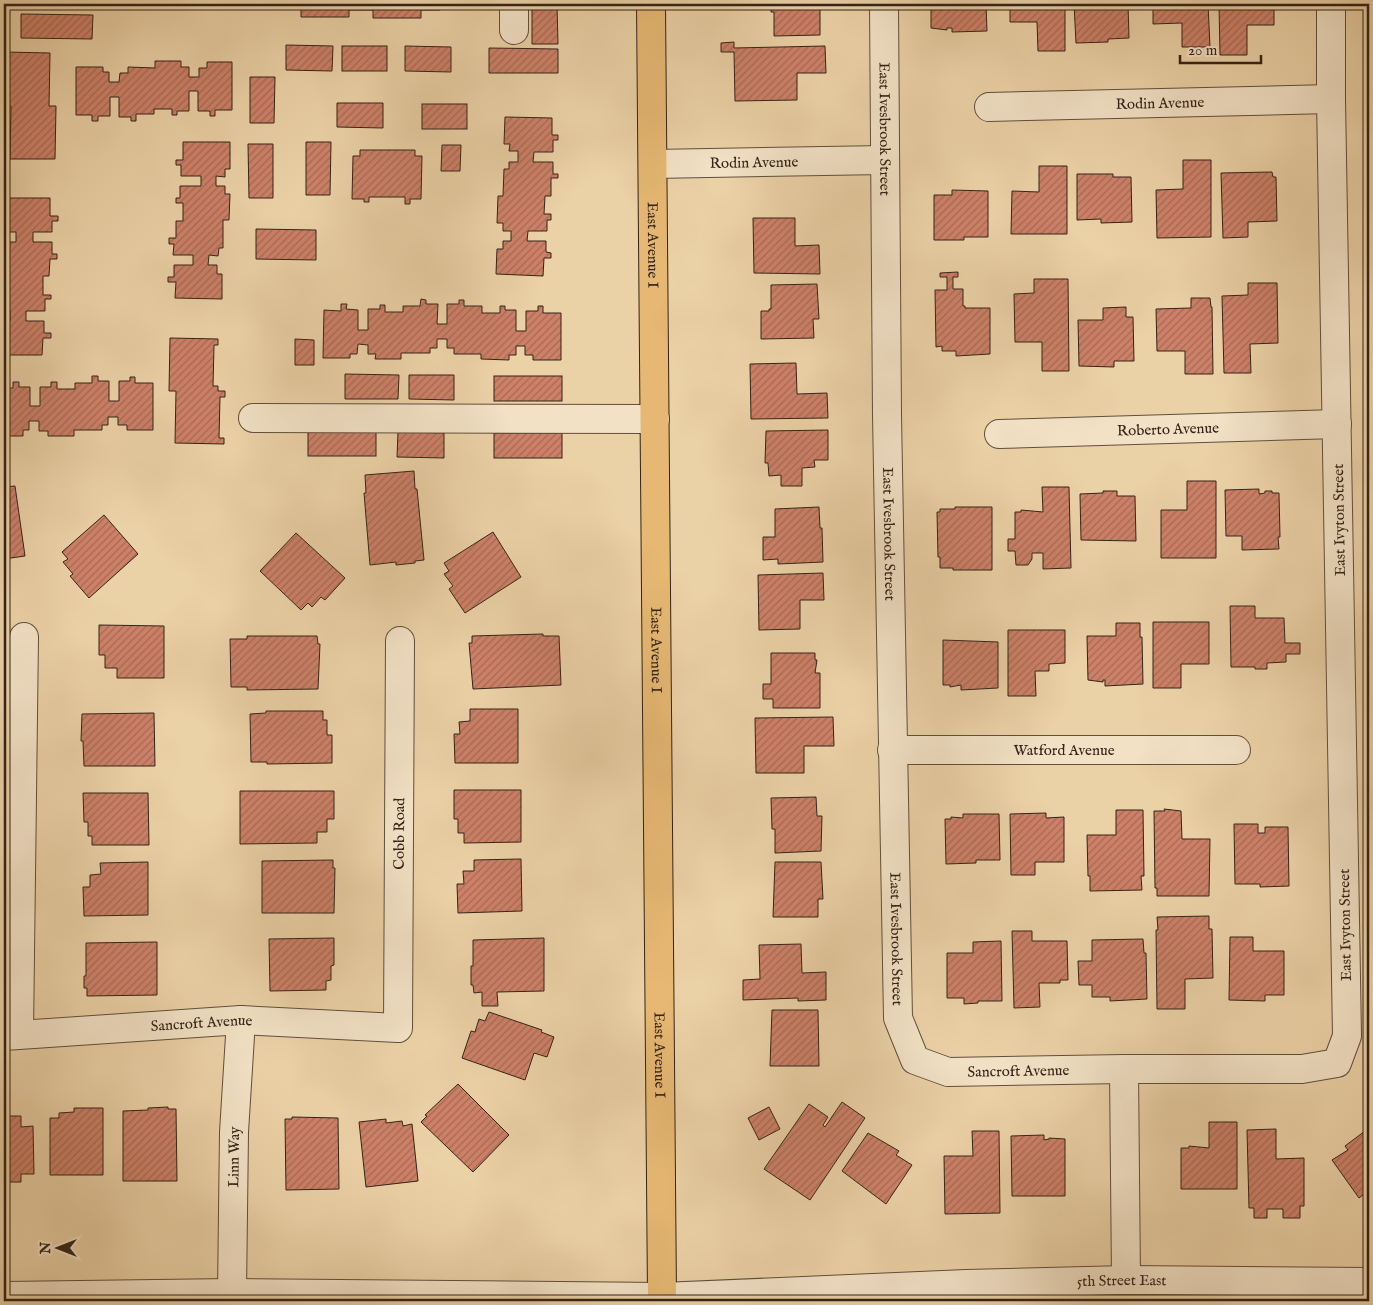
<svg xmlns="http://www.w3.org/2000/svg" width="1373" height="1305" font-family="'IM FELL English',serif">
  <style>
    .building { fill: url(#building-hatch); stroke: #342318 }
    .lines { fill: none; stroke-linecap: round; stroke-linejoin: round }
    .minor-casing { stroke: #624e3c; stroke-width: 30 }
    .major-casing { stroke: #342318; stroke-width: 30 }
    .minor { stroke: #f2e1c5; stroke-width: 28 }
    .major { stroke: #e6b873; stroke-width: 28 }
    .labels { text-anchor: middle; stroke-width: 5; stroke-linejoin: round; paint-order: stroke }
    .street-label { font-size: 15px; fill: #342318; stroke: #f2e1c5 }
  </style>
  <defs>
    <pattern id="building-hatch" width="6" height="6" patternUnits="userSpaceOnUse" patternTransform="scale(1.25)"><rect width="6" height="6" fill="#cd8168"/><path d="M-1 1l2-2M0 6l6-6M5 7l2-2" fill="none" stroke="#a76955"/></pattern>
  </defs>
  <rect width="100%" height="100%" fill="#ebd1a6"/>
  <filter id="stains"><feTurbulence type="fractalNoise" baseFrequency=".004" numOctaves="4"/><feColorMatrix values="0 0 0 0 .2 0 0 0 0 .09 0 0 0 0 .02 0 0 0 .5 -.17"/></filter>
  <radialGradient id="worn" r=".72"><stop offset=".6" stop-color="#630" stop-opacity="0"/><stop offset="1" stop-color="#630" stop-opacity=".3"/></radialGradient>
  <g class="building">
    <polygon points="286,4 440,4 440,10 421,10 421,18 373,18 373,10 349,10 349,17 301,17 301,9 286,9"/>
    <polygon points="532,4 557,4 558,44 532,44"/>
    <polygon points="771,4 820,4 820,35 774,36 774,12 771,12"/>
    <polygon points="931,4 986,4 987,31 952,32 952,28 947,28 947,30 931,28"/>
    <polygon points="1010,4 1065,4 1065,51 1038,51 1037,22 1010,22"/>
    <polygon points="1074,4 1128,4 1129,38 1108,39 1108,42 1076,43"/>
    <polygon points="1153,4 1208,4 1210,47 1182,47 1182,23 1153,24"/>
    <polygon points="1219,4 1274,4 1274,25 1247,25 1247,55 1220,55"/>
    <polygon points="21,14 93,15 92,39 21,38"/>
    <polygon points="734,42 734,48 825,46 826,73 797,73 797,100 735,101 734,52 721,52 721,43"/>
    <polygon points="286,45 333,46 332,71 286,70"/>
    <rect x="342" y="46" width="45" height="25"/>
    <polygon points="405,46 451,47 451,72 405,71"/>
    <polygon points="489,48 558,49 558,73 489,73"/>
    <polygon points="5,52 50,53 49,106 56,106 55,159 10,159 11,106 5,106"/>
    <polygon points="155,61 181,61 181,67 189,67 189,77 199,77 199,68 207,68 207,62 232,62 232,110 215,110 215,116 210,116 210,111 198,111 198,91 189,91 189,111 177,111 177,115 172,115 172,109 154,109 154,114 136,114 136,121 131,121 131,117 119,117 119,97 110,97 110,116 98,116 98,121 92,121 92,115 76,115 76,67 103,67 103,72 109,72 109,82 119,82 120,73 128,73 128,67 155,68"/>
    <polygon points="250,77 275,77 274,123 250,123"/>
    <polygon points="337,103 383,103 383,128 337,127"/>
    <rect x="422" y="104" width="45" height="25"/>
    <polygon points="505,117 552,118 552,135 558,135 558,140 553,140 553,152 534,152 533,162 553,162 553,174 558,174 558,178 551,178 551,196 545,196 544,214 551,214 551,220 547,220 547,231 528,231 527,241 546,241 546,252 551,253 551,258 544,258 543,276 496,274 497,249 503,249 503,241 511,241 511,231 503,231 503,223 497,223 498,196 503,196 504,169 509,169 509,162 518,162 518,151 509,151 510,144 504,144"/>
    <polygon points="183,142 230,142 230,169 225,169 225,177 216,176 216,186 225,186 225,194 230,194 229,220 223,220 223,248 219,248 218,256 209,255 208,265 217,265 217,274 222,274 222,299 175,298 176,282 168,282 168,277 174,277 174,265 193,265 193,255 173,255 174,244 169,244 169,238 176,238 176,221 183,221 183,203 176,203 176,198 180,198 180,186 201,186 201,176 181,176 181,165 176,165 176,160 183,160"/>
    <polygon points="306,142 331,142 330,195 306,195"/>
    <polygon points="248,144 273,144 273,198 249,198"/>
    <polygon points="442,145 461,145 460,171 441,171"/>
    <polygon points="360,150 415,150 415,156 422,156 421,199 410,199 410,204 405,204 405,197 369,197 369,202 364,202 364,199 352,199 353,156 360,156"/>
    <polygon points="1183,160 1211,160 1211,237 1157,238 1156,190 1183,189"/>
    <polygon points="1039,166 1067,166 1067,234 1011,234 1012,191 1039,192"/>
    <polygon points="1272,172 1273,177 1276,177 1277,221 1248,222 1248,237 1223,238 1221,173"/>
    <polygon points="1077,174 1113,174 1113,177 1131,177 1132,222 1101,223 1101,219 1077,220"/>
    <polygon points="952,190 988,191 988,237 964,237 964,240 934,240 934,195 952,195"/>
    <polygon points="4,198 50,198 50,216 58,216 58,221 52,221 52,232 33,232 33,242 52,242 52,254 57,254 57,259 50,259 49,276 43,276 43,295 51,295 51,299 45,299 45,311 26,311 26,321 44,321 44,333 51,333 51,338 43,338 42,355 4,355 4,321 10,321 10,311 4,311 4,250 9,250 9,242 16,242 16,232 9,232 9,224 4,224"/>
    <polygon points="753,218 795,218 795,246 819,245 820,274 754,273"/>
    <polygon points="256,229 316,230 316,260 256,259"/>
    <polygon points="958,272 958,277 953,277 953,289 963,289 963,306 965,306 965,308 990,308 990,354 956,356 956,351 942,351 942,346 936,347 935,290 947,290 947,277 940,277 940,273"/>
    <polygon points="1034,279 1068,279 1069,371 1042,371 1042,342 1015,342 1014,294 1034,293"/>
    <polygon points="1248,283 1277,283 1278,343 1250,344 1251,373 1224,373 1222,296 1248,295"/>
    <polygon points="817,284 819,319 813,319 814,338 761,339 761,311 769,311 769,309 771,309 771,285"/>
    <polygon points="1191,298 1210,298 1211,307 1212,307 1213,374 1185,374 1185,351 1157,351 1156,309 1191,308"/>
    <polygon points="421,299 426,300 426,304 438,304 437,324 447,324 447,304 459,304 459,300 464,300 464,306 482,306 482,313 500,313 500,306 505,306 505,310 516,310 516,331 526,331 526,311 538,311 538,306 543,306 543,313 561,313 561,360 533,360 533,355 525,355 525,346 516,346 516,355 509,355 509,360 481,359 481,354 454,354 454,348 447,348 447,339 437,339 437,348 430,348 430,353 401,353 401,359 375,359 376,354 368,354 368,345 358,344 357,354 350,354 350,358 323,358 324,310 341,311 341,304 347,304 346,309 358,310 358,330 368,330 368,309 380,309 380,305 385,305 385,312 403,312 403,306 420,306"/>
    <polygon points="1126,307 1126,317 1133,317 1134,361 1114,361 1114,367 1079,366 1078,320 1103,320 1103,308"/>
    <polygon points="170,338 218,339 218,345 214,345 213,386 218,386 218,391 225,391 225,397 220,397 219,438 224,438 224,444 175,443 176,391 169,391"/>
    <polygon points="295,339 314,340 314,365 295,365"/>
    <polygon points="796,363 797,394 827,393 828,418 751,419 750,364"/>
    <polygon points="345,374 399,375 398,399 345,399"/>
    <polygon points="409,375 454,375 454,400 409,399"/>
    <polygon points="92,376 98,376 98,381 109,381 109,401 119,401 119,381 130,381 130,377 135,377 135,383 153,383 153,430 127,430 127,425 118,425 118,417 108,417 108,425 102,425 102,430 74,430 74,436 48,436 48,431 39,431 39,421 29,421 29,430 23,430 23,436 4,436 4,388 13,388 13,382 19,382 19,387 30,387 30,406 40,406 40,387 51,387 51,382 57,382 57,389 75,389 75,383 92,383"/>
    <rect x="494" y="376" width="68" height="25"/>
    <polygon points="828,430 828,460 814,460 815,467 802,468 802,486 781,486 781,475 769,476 768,463 765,463 766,431"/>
    <rect x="308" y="432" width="68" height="24"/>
    <polygon points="398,432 444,433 444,458 397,457"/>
    <rect x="494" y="433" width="68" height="25"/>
    <polygon points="414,471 415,489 417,489 424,560 415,561 415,563 396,565 396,562 370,565 364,493 366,493 365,475"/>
    <polygon points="1187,481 1216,481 1216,558 1161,558 1161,510 1187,510"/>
    <polygon points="15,486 25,556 4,559 4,487"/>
    <polygon points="1042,487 1069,487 1071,568 1043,569 1043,553 1032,553 1032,559 1028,565 1016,565 1015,551 1008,551 1008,539 1015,539 1015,512 1021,512 1021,510 1043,512"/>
    <polygon points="1259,489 1259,494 1265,493 1265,491 1272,491 1272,493 1279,493 1280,537 1278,537 1279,549 1242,550 1242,536 1226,536 1225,490"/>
    <polygon points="1103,491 1117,491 1117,496 1135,496 1136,541 1081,540 1080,494 1103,493"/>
    <polygon points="819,507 820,528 822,528 823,562 778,564 778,559 763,560 763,537 775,537 775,509"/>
    <polygon points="955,507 992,507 992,570 953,570 953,568 940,568 940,557 938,557 937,512 940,512 940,509 955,509"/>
    <polygon points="104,515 138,554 89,598 70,576 73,574 63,562 68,559 62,552"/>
    <polygon points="493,532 521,577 465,613 449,589 453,586 444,574 449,571 444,563"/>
    <polygon points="296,533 345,578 325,600 321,597 312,607 308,603 301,610 260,571"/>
    <polygon points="823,573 824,600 800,600 800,629 759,630 758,575"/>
    <polygon points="1230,606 1255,606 1255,618 1284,618 1285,643 1300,643 1300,654 1286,654 1286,662 1267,663 1267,669 1255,669 1255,667 1231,667"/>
    <polygon points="1153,622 1209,622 1209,664 1181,664 1181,688 1153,688"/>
    <polygon points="1116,623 1140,623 1140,637 1142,637 1143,684 1105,686 1105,680 1103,680 1103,682 1088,680 1087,636 1116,636"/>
    <polygon points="99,625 164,626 164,678 117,678 117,668 105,668 105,655 99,655"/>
    <polygon points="1008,630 1065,630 1065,663 1049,664 1049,671 1035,671 1036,696 1008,696"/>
    <polygon points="543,634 543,636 559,636 561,685 473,689 469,643 472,643 472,636"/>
    <polygon points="247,636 317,636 318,644 320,644 318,689 247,690 247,687 231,687 230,639 247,639"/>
    <polygon points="943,640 998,642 998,688 961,690 961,685 950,687 950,685 943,685"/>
    <polygon points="771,653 815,653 815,660 817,660 815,673 820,673 820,708 773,708 773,699 763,699 763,684 771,684"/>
    <polygon points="470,709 518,709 518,763 455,763 454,734 460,734 459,722 470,721"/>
    <polygon points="266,711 323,711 323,720 327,720 327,735 332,735 332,763 267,764 267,762 251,762 250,714 266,713"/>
    <polygon points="154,713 155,766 84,766 83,741 81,741 82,714"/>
    <polygon points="833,717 834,746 804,746 804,773 756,773 755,718"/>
    <polygon points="454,790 521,790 521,842 464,843 464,833 458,833 458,819 454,819"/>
    <polygon points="240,791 334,791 334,819 327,819 327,832 317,832 317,843 240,844"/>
    <polygon points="83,793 148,793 149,845 92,845 92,836 88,836 88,822 84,822"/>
    <polygon points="816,797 817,816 822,816 821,851 775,853 775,829 772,829 771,798"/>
    <polygon points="1164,809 1181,811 1182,839 1210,839 1209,896 1157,896 1157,888 1155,888 1154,811 1165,811"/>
    <polygon points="1116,810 1143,810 1144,876 1141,876 1142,890 1090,891 1090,876 1088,876 1087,835 1116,835"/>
    <polygon points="1046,813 1046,818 1064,817 1064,862 1035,862 1035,875 1011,875 1010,814"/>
    <polygon points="963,814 999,814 1000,860 976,860 976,863 946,864 945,819 951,819 951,817 963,818"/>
    <polygon points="1234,824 1258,824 1258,833 1265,833 1265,827 1288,827 1289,886 1260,887 1260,884 1235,884"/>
    <polygon points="521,859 522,911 458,913 457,884 464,884 463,871 474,871 474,860"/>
    <polygon points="333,860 333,868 335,868 334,913 262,913 262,861"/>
    <polygon points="148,862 148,915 84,916 83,887 90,887 90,875 101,874 100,863"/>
    <polygon points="775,862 821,862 823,899 818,899 818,917 773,917"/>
    <polygon points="1209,916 1209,929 1212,929 1213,978 1185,979 1185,1009 1157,1009 1156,930 1158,930 1157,917"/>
    <polygon points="1012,931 1032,931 1032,941 1067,941 1068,980 1060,980 1060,983 1039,983 1040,1007 1014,1008"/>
    <polygon points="1230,937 1253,937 1253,951 1284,951 1284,995 1265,995 1265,1001 1229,1000"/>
    <polygon points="334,938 334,965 331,966 331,980 326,981 326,990 270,991 269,939"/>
    <polygon points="544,938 544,991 497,992 498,1006 482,1006 482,992 474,993 473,985 471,985 471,966 473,966 473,940"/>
    <polygon points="1143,939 1144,953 1146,953 1147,999 1110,1001 1110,997 1092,997 1092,985 1079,985 1078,961 1092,961 1092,940"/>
    <polygon points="1001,941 1002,1001 978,1001 978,1003 964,1004 964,998 947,998 947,953 973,953 973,942"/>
    <polygon points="157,942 157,995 87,996 87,988 84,988 84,976 86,976 86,943"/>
    <polygon points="801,944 802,973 826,972 826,1000 798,1001 798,998 743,1000 743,980 760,979 759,945"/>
    <polygon points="772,1010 818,1010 819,1066 770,1066"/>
    <polygon points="489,1012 542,1030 541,1032 554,1037 547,1057 534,1053 525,1080 462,1058 471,1031 475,1032 479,1019 485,1021"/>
    <polygon points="458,1084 509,1135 473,1172 421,1122 427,1116 425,1115"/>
    <polygon points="842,1102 865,1118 810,1200 764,1169 809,1104 828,1117 823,1125 825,1127"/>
    <polygon points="168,1107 168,1109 176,1109 177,1181 123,1181 123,1111 148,1110 148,1108"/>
    <polygon points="769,1107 780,1129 759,1140 748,1118"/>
    <polygon points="74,1108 103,1108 103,1175 50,1175 50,1118 59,1118 59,1113 74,1112"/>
    <polygon points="4,1109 8,1109 9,1116 21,1116 21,1127 33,1126 34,1174 21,1174 21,1182 5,1182"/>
    <polygon points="292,1117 338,1118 339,1189 286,1190 285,1119 292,1119"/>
    <polygon points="386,1119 386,1123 402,1121 403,1126 412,1124 418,1181 366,1187 359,1122"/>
    <polygon points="1209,1122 1237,1122 1237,1189 1181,1189 1181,1148 1189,1148 1189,1146 1209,1148"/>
    <polygon points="1369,1128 1369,1190 1359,1198 1332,1160 1348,1150 1345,1146"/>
    <polygon points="1276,1129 1276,1159 1304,1158 1304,1206 1300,1206 1300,1218 1283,1218 1283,1209 1267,1209 1267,1218 1254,1218 1254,1208 1249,1208 1247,1130"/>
    <polygon points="972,1131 999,1131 1000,1213 945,1214 944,1156 973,1156"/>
    <polygon points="868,1133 899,1151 896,1155 912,1165 886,1204 842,1171"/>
    <polygon points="1044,1135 1044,1140 1049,1139 1049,1138 1065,1139 1065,1196 1012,1196 1011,1136"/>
  </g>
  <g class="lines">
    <defs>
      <g id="minor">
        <polyline points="514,4 514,30"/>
        <path id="s1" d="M884,4L887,415L898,1018L915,1060L948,1072L1124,1069"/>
        <path id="s2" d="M989,107L1331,99"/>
        <path id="s3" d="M653,164L885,160"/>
        <polyline points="253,418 655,419"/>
        <path id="s4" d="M999,434L1337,424"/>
        <path id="s5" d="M892,750H1236"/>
        <polyline points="19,1034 24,637"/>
        <path id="s6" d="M4,1036L241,1020L398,1028L400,641"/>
        <polyline points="1126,1280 1124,1069 1302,1069 1337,1063 1347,1036 1331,99 1331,4"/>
        <path id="s7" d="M232,1293L234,1132L241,1020"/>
        <path id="s8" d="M4,1296L232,1293L662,1297L966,1284L1126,1280L1369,1282"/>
      </g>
      <g id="major">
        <path id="s9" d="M651,4L662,1297L663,1301"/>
      </g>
    </defs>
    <use href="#minor" class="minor-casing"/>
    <use href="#major" class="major-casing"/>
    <use href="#minor" class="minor"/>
    <use href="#major" class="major"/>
  </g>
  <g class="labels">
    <g class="street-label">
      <text dy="5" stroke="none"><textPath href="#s2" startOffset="171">Rodin Avenue</textPath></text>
      <text dy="5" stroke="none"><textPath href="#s1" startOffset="125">East Ivesbrook Street</textPath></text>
      <text dy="5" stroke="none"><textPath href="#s3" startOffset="101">Rodin Avenue</textPath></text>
      <text dy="5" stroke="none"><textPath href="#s9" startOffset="241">East Avenue I</textPath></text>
      <text dy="5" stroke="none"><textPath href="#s4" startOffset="169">Roberto Avenue</textPath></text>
      <text transform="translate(1339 520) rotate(-91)" y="5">East Ivyton Street</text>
      <text dy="5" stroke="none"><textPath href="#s1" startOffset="530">East Ivesbrook Street</textPath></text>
      <text dy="5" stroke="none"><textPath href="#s9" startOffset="646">East Avenue I</textPath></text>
      <text dy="5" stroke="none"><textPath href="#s5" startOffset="172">Watford Avenue</textPath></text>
      <text dy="5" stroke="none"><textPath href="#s6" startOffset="589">Cobb Road</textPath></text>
      <text transform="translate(1345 925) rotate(-91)" y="5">East Ivyton Street</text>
      <text dy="5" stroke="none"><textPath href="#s1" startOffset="935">East Ivesbrook Street</textPath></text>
      <text dy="5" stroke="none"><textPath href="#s6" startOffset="198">Sancroft Avenue</textPath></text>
      <text dy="5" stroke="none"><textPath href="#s9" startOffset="1051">East Avenue I</textPath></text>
      <text dy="5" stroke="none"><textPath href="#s1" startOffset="1165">Sancroft Avenue</textPath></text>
      <text dy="5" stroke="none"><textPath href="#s7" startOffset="136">Linn Way</textPath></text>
      <text dy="5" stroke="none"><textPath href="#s8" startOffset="1118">5th Street East</textPath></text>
    </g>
  </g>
  <rect width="1373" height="1305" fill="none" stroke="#ebd1a6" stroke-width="20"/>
  <rect x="5" y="5" width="1363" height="1295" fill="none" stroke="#342318" stroke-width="2.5"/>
  <rect x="10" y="10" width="1353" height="1285" fill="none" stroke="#342318"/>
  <g transform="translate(58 1248) rotate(270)" stroke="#f2e1c5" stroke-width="4" paint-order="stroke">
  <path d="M0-4L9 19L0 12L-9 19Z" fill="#342318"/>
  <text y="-8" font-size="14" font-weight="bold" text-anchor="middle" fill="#342318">N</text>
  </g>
  <path d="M1180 55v8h81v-8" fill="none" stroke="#342318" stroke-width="2.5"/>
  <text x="1188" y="55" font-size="15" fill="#342318" stroke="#f2e1c5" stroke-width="4" paint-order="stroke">20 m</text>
  <rect width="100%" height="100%" filter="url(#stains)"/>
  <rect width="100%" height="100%" fill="url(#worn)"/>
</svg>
